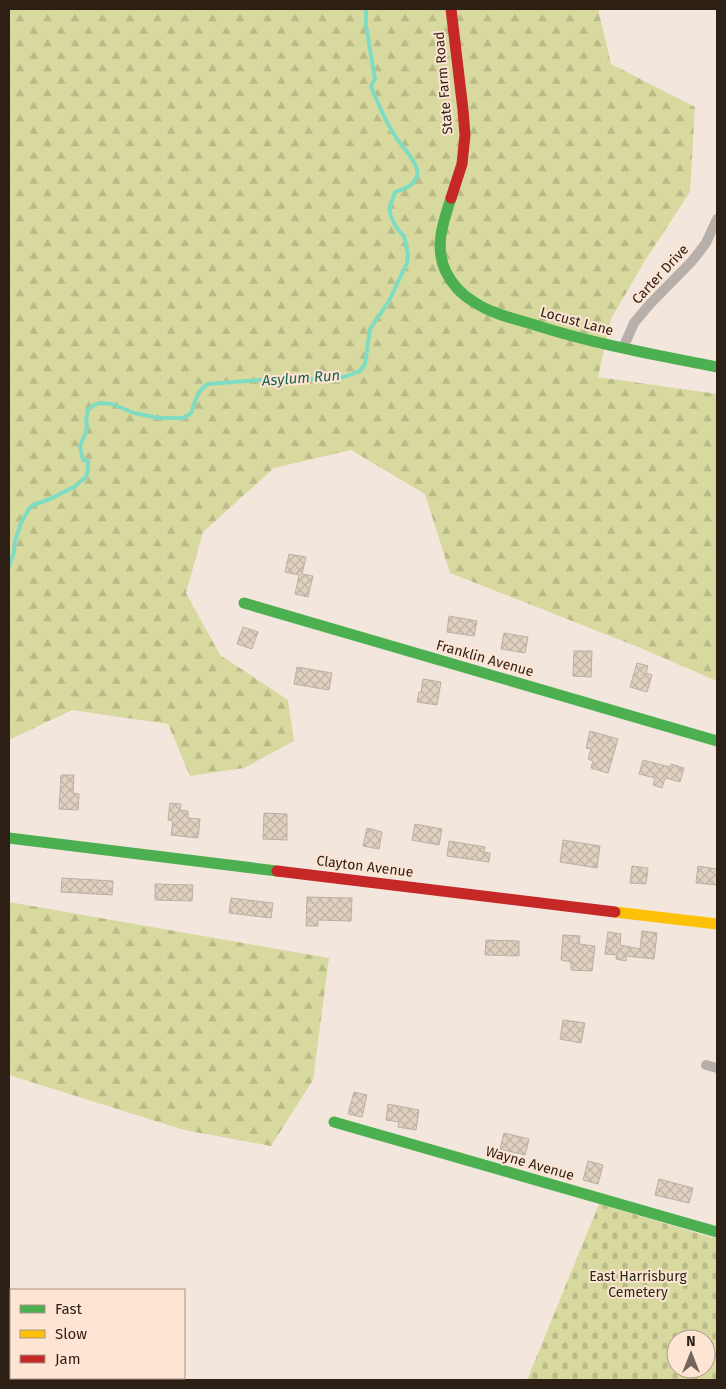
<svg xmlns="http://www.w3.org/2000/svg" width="726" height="1389" font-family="'Fira Sans',sans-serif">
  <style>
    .forest { fill: url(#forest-firs) }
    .cemetery { fill: url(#cemetery-stones); fill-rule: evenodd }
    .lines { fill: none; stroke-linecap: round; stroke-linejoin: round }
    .stream { stroke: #7edcc3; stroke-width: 4 }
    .building { fill: url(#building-cross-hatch); stroke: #bab0a4 }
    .street { stroke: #b7afaa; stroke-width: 10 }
    .fast { stroke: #4caf50; stroke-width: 11 }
    .slow { stroke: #ffc107; stroke-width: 11 }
    .jam { stroke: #c62828; stroke-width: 11 }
    .labels { text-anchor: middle; stroke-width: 4; stroke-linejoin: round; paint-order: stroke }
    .street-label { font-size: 14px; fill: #2e1f15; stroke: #fde4d3 }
    .park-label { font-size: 14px; fill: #292c15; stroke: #fde4d3 }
    .water-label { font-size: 15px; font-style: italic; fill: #1a6454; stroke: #fde4d3 }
  </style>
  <defs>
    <pattern id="forest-firs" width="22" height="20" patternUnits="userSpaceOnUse" patternTransform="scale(1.25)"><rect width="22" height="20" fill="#d8d99f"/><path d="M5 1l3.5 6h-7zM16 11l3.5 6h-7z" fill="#baba88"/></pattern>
    <pattern id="cemetery-stones" width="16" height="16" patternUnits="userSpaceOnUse" patternTransform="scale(1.25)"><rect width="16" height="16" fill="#d8d99f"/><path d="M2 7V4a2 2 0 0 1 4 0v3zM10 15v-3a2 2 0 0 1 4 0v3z" fill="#baba88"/></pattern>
    <pattern id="building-cross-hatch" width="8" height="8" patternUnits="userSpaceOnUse" patternTransform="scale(1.25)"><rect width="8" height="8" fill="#dfd0c0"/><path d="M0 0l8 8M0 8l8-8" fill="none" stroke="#c0b2a4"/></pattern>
  </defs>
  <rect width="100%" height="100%" fill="#f3e6dd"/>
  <g class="forest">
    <polygon points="9,9 598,9 611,64 695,107 690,192 644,262 611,319 598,377 717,394 717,681 638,647 450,573 425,494 351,450 274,468 203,532 186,593 220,655 288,700 294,741 244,768 190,776 168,724 72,710 9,740"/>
    <polygon points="9,902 329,958 313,1080 271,1146 184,1130 9,1075"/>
  </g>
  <path class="cemetery" d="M599,1204L717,1239V1380H527ZM676,1339H706V1369H676Z"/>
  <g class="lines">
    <path class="stream" d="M9,566L14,552L15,541L21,523L29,509L33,505L50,499L74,487L86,477L88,470V461L83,460L80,446L86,432L87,425L86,419L88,410L92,406L99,403L112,404L134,413L159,418H184L191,413C196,401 196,391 208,384L285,378L311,379L344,377L360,371L365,364L370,329L389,301L407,263L408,254L404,236C397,230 389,217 390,208C390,203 394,197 395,192C406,189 420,183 417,169C414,159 403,147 397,139C386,123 378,104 371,86L375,79L366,26V9"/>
  </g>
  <g class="building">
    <polygon points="289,554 306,557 302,574 313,576 308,597 295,594 299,575 285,572"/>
    <polygon points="449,616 477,621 474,636 447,632"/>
    <polygon points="243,627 258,632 252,649 237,644"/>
    <polygon points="504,633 528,637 525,653 501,649"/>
    <polygon points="574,651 592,651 591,677 573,676"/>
    <polygon points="637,663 648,666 646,673 652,675 647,692 630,687"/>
    <polygon points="297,667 332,673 329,690 294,684"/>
    <polygon points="423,679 441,682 437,705 417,702 419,692 421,692"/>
    <polygon points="590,731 618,739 608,773 591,768 593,761 588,759 591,749 586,748"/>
    <polygon points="643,760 670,767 671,764 684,768 680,782 665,778 662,788 653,785 655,778 639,774"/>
    <polygon points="61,775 74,775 73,793 79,794 78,810 59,809"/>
    <polygon points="170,803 181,804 180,810 188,811 188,818 200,819 198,838 171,835 173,821 168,820"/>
    <polygon points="264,813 287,814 287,840 263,839"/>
    <polygon points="415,824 442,829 439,845 412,840"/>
    <polygon points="367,828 382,832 379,849 363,846"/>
    <polygon points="563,840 600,846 597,868 560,862"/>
    <polygon points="449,841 485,847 484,852 490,853 489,862 447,856"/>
    <polygon points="632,866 648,868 646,884 630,883"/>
    <polygon points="698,866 717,869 717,885 696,883"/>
    <polygon points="62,878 113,881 112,895 61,892"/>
    <polygon points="155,884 193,885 192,901 155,900"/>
    <polygon points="307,897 352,898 351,921 318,920 318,926 306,926"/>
    <polygon points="231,898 273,903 271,918 229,913"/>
    <polygon points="642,931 657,933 654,959 626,956 626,961 616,959 617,955 605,954 608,932 621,934 620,945 640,949"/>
    <polygon points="563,935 580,936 579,944 595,946 592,971 571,970 571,962 561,960"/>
    <polygon points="486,940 519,941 519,956 485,955"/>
    <polygon points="563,1020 585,1023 581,1043 560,1039"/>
    <polygon points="354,1092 367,1095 362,1117 348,1114"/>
    <polygon points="388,1104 419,1110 416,1130 398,1127 399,1122 386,1120"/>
    <polygon points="504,1133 529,1139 525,1155 500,1149"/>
    <polygon points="588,1161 603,1165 598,1184 583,1180"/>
    <polygon points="659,1179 693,1188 689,1203 655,1195"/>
  </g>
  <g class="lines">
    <g class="street">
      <polyline points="623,348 634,323 649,305 693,260 706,243 717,219"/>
      <polyline points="706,1065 717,1068"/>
    </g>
    <g class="fast">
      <path d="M451,198C443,222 434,248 446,272C452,284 462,295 474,302C492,314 515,319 535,325C594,344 656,355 717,367"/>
      <polyline points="244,603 717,741"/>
      <polyline points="9,838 277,871"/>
      <polyline points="334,1122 717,1232"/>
    </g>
    <polyline class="slow" points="615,912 717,924"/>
    <g class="jam">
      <polyline points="451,9 463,110 465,135 462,164 451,198"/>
      <polyline points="277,871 615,912"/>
    </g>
  </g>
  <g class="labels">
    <g class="street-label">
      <text transform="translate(443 83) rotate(-95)" y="5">State Farm Road</text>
      <text transform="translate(660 274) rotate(-47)" y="5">Carter Drive</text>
      <text transform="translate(577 321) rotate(15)" y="5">Locust Lane</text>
      <text transform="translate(485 658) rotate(16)" y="5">Franklin Avenue</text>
      <text transform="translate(365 866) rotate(7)" y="5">Clayton Avenue</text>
      <text transform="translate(530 1163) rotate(16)" y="5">Wayne Avenue</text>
    </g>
    <g class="park-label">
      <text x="638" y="1281">East Harrisburg<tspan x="638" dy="16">Cemetery</tspan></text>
    </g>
    <g class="water-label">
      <text transform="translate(301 378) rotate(-4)" y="5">Asylum Run</text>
    </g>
  </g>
  <rect width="726" height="1389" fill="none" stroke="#2e1f15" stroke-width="20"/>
  <rect x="10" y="1289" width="175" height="90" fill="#fde4d3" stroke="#aa9587"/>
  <rect x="20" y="1305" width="25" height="8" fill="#4caf50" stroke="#aa9587"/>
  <text x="55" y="1314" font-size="15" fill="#2e1f15">Fast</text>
  <rect x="20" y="1330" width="25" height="8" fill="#ffc107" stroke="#aa9587"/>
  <text x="55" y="1339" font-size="15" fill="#2e1f15">Slow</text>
  <rect x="20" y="1355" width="25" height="8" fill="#c62828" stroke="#aa9587"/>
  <text x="55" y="1364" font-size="15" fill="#2e1f15">Jam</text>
  <g transform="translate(691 1354)"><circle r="24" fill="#fde4d3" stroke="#aa9587"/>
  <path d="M0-4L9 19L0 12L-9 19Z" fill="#73655b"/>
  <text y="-8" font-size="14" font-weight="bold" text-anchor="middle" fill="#2e1f15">N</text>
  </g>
</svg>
